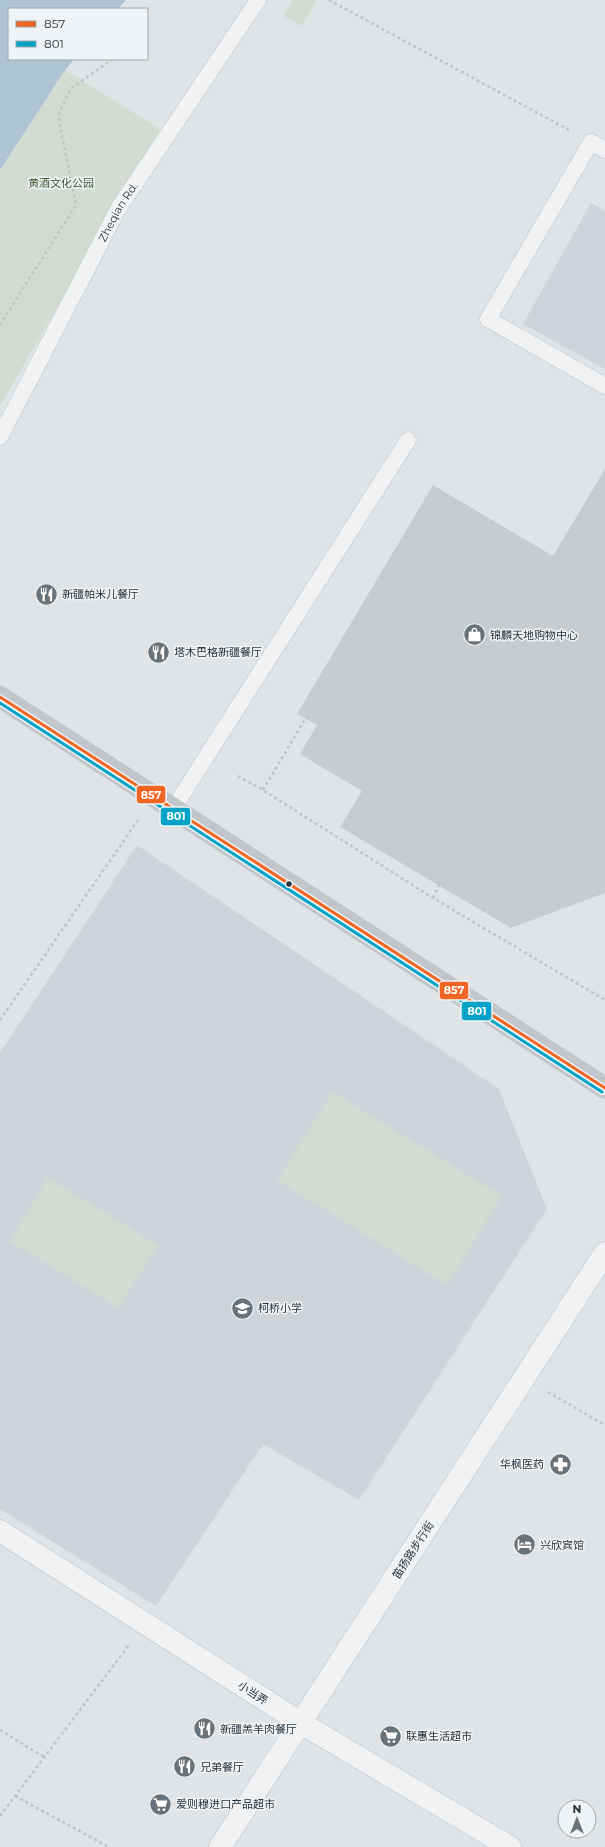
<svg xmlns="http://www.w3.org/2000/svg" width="605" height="1847" font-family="Montserrat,'Noto Sans SC',sans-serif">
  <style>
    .built { fill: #cfd4da }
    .green { fill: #d3dbd2 }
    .water { fill: #aec4d3 }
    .building { fill: #c9cccf }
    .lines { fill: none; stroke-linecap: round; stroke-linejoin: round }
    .lane-casing { stroke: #bfc2c5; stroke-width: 17 }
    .street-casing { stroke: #bfc2c5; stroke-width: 23 }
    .path { stroke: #c0c4c7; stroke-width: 2.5; stroke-dasharray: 3 3; stroke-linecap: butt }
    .lane { stroke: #f1f2f3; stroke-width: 16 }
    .street { stroke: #f1f2f3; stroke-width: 22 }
    .secondary { stroke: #c2c5c9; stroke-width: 22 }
    .bus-1-casing { stroke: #eef3f6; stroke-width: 6 }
    .bus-2-casing { stroke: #eef3f6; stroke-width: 6 }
    .bus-1 { stroke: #f26522; stroke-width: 3 }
    .bus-2 { stroke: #02a3c7; stroke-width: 3 }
    .bus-dot { fill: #273440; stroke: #eef3f6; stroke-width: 1.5 }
    .labels { text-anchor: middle; stroke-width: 3; stroke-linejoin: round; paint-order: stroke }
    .park-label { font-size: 11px; fill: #415d34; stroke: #eef3f6 }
    .street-label { font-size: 11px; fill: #273440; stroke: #eef3f6 }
    .poi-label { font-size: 11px; fill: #273440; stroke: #eef3f6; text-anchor: start }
    .line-badge { stroke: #eef3f6; stroke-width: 1.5 }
    .badge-label { font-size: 11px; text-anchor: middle; font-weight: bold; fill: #fff }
  </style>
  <rect width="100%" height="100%" fill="#e1e4e7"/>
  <g class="built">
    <polygon points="591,203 605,211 605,369 523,324"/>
    <polygon points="137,845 499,1089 547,1209 359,1500 263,1444 156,1606 0,1509 0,1053"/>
  </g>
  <g class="green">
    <polygon points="293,0 317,0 302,26 283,16"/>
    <polygon points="65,70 160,129 0,406 0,170"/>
    <polygon points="332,1092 502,1196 447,1285 277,1180"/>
    <polygon points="48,1178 158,1245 119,1308 10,1241"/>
  </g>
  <polygon class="water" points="0,0 126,0 118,9 9,9 9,59 74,59 65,70 0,170"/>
  <polygon class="building" points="605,469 605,893 511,928 340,827 362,791 300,754 317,725 297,714 433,485 553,556"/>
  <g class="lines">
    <defs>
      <g id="lane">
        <polyline points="605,150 591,142 488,319 605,386"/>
        <path id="s1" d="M0,437L118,209L258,0"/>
        <polyline points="173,809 408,440"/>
      </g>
      <g id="street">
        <polyline points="0,1531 301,1723 510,1847"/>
        <polyline points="220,1847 605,1253"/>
      </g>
    </defs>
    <use href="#lane" class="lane-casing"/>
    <use href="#street" class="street-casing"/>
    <g class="path">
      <polyline points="329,0 569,130"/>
      <polyline points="0,325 76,205 58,116 70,89 113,59"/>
      <polyline points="238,776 263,790 433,898 605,1000"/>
      <polyline points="263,790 305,719"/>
      <polyline points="433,898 439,885"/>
      <polyline points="0,1020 138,820"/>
      <polyline points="548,1392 605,1425"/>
      <polyline points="0,1730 44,1757"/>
      <polyline points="15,1796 109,1847"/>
      <polyline points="0,1816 129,1645"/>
    </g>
    <use href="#lane" class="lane"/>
    <use href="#street" class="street"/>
    <polyline class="secondary" points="0,697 605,1088"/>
    <defs>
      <polyline id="bus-1" points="0,697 605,1088"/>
      <polyline id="bus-2" points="0,703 602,1092"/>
    </defs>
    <use href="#bus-1" class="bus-1-casing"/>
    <use href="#bus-2" class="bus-2-casing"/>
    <use href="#bus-1" class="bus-1"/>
    <use href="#bus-2" class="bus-2"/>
  </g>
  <defs>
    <symbol id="restaurant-disc" viewBox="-11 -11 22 22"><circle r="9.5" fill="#68727a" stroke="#eef3f6"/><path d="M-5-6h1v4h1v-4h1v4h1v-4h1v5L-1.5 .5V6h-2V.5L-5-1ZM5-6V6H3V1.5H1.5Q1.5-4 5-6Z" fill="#fff"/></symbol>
    <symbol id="shop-disc" viewBox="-11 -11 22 22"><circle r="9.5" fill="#68727a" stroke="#eef3f6"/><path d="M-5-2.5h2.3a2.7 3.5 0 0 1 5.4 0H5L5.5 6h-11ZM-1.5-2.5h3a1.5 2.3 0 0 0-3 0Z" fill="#fff"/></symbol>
    <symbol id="school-disc" viewBox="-11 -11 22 22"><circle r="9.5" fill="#68727a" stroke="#eef3f6"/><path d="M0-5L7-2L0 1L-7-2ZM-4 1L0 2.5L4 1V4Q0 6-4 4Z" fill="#fff"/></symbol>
    <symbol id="pharmacy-disc" viewBox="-11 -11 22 22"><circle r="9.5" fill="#68727a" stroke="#eef3f6"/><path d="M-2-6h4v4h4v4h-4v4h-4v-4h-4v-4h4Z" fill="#fff"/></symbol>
    <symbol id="hotel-disc" viewBox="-11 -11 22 22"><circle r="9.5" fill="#68727a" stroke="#eef3f6"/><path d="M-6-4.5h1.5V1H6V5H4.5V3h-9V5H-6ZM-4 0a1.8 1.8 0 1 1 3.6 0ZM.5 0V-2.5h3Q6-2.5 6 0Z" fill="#fff"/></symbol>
    <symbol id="supermarket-disc" viewBox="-11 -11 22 22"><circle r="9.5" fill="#68727a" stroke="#eef3f6"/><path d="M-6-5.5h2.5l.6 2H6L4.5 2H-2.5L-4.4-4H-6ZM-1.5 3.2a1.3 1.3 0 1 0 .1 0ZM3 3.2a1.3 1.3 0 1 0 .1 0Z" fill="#fff"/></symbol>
  </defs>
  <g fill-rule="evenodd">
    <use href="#restaurant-disc" x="34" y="582" width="25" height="25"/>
    <use href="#shop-disc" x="462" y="622" width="25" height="25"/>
    <use href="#restaurant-disc" x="146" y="640" width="25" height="25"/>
    <use href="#school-disc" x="230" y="1296" width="25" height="25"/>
    <use href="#pharmacy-disc" x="548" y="1452" width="25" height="25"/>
    <use href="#hotel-disc" x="512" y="1532" width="25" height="25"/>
    <use href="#restaurant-disc" x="192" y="1716" width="25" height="25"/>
    <use href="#supermarket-disc" x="378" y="1724" width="25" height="25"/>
    <use href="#restaurant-disc" x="172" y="1754" width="25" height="25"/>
    <use href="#supermarket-disc" x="148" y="1792" width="25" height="25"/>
  </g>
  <circle class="bus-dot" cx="289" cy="884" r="3.5"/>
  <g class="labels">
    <g class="park-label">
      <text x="61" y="187">黄酒文化公园</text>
    </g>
    <g class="street-label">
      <text dy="4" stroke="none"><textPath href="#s1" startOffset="254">Zheqian Rd.</textPath></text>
      <text transform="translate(413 1550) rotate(-57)" y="4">笛扬路步行街</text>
      <text transform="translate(253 1693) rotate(33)" y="4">小当弄</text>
    </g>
    <g class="poi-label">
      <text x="62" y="598">新疆帕米儿餐厅</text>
      <text x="490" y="639">锦麟天地购物中心</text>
      <text x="174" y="656">塔木巴格新疆餐厅</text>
      <text x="258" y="1312">柯桥小学</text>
      <text x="544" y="1468" text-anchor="end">华枫医药</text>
      <text x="540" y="1549">兴欣宾馆</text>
      <text x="220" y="1733">新疆羔羊肉餐厅</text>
      <text x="406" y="1740">联惠生活超市</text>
      <text x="200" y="1771">兄弟餐厅</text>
      <text x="176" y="1808">爱则穆进口产品超市</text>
    </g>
  </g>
  <g class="line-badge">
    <rect x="136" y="785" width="30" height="19" rx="4" fill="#f26522"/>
    <rect x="160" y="807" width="31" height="19" rx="4" fill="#02a3c7"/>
    <rect x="439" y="981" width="30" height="19" rx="4" fill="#f26522"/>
    <rect x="461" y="1001" width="31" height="20" rx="4" fill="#02a3c7"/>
  </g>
  <g class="badge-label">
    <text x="151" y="799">857</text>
    <text x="176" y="820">801</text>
    <text x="454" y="994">857</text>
    <text x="477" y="1015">801</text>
  </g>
  <rect x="8" y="8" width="140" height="52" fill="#eef3f6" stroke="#9ea7ad"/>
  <rect x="16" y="21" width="20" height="6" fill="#f26522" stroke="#9ea7ad"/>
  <text x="44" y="28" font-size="12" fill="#273440">857</text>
  <rect x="16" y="41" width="20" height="6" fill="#02a3c7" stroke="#9ea7ad"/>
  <text x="44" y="48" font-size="12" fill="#273440">801</text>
  <g transform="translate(577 1819)"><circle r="19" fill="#eef3f6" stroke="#9ea7ad"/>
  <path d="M0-3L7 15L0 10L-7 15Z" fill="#68727a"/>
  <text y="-6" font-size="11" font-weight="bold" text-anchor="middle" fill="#273440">N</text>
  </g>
</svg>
